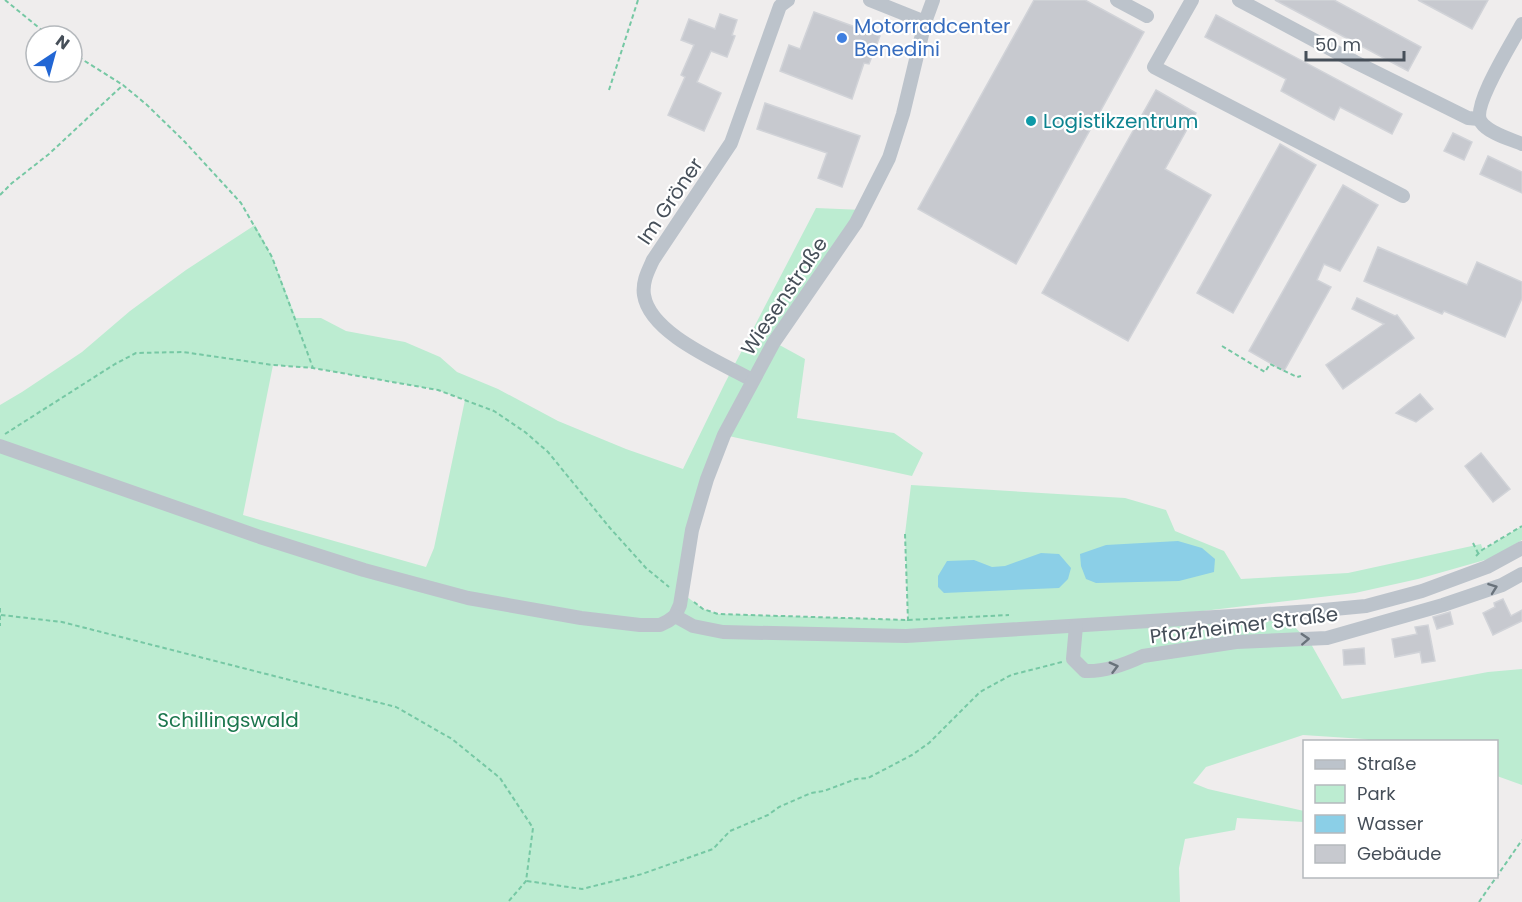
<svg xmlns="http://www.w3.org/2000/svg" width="1522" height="902" font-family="Poppins,sans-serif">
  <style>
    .green { fill: #bcecd1; fill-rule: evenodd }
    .water { fill: #8bcfe7 }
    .building { fill: #c7c9cf; stroke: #d1d3d8; stroke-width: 1.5 }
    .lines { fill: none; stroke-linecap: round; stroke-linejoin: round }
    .path { stroke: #76c8a4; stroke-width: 2; stroke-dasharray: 4.5 3; stroke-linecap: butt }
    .minor { stroke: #bcc3cb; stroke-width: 14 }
    .oneway { stroke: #69727b }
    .shop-dot { fill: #3f7fe0; stroke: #fff; stroke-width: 2 }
    .culture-dot { fill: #0f9aa8; stroke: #fff; stroke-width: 2 }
    .labels { text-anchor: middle; stroke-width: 4.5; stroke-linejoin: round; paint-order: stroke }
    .shop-label { font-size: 20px; fill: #366cbe; stroke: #fff; text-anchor: start }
    .culture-label { font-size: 20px; fill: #0d838f; stroke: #fff; text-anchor: start }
    .street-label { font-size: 20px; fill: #464f59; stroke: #fff }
    .park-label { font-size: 20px; fill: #1b764d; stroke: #fff }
  </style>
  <rect width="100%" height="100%" fill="#efeded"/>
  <path class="green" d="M816,208L863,210L774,342L805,359L797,418L894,433L923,453L912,476L724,435L682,593L703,609L718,614L908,620L905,534L911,485L1125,498L1166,510L1175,531L1224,551L1241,579L1348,573L1481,544L1483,550L1522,526V540L1492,558L1418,579L1355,593L1086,625L1288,620L1311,644L1342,699L1488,672L1522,669V785L1497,776L1496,742H1378L1364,739L1303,735L1206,767L1193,783L1208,789L1304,811V822L1237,818L1235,830L1185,839L1179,868L1180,902H0V405L22,392L82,352L130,311L186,270L255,225L272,257L296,318H321L346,331L405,342L440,357L457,372L498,389L558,421L626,449L683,469L725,383ZM273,365L313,368L438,390L465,400L434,548L426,567L243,515Z"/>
  <g class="water">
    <polygon points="1178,541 1202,548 1215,559 1214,572 1179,581 1096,583 1086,579 1081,566 1080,554 1106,545"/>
    <polygon points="1041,553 1059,554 1071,568 1068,579 1059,588 944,593 938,587 938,576 947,561 974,560 992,567 1005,566"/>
  </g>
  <g class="building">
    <polygon points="1034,0 1085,0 1144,32 1016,264 918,209"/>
    <polygon points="1275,0 1334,0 1421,47 1408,71"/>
    <polygon points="1418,0 1488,0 1472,29"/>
    <polygon points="814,12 880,36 869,64 864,63 852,99 780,71 789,45 800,49"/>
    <polygon points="720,14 737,20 732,35 735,36 727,57 711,51 697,82 721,93 704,131 668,115 685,77 681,75 694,45 681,40 689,19 715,29"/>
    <polygon points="1216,15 1402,114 1392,134 1340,107 1334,120 1281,91 1286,79 1205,37"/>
    <polygon points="1156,90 1196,113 1165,169 1211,195 1128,341 1042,293"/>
    <polygon points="765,103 860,136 842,187 818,178 827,153 757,129"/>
    <polygon points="1453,133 1472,142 1464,160 1444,151"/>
    <polygon points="1280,144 1316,165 1233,313 1197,293"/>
    <polygon points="1488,156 1522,172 1522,193 1480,174"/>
    <polygon points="1343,185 1378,205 1340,271 1324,264 1317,280 1331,287 1284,371 1249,351"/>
    <polygon points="1378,247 1467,285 1477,262 1522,282 1522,298 1505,337 1444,311 1442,314 1364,281"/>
    <polygon points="1357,298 1395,316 1397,315 1414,338 1343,389 1326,365 1384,324 1352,309"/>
    <polygon points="1420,394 1433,409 1416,422 1396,413"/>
    <polygon points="1481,453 1510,489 1493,502 1465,466"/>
    <polygon points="1503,599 1511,616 1522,610 1522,621 1493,635 1483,613 1495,607 1494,603"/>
    <polygon points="1450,612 1453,624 1437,629 1433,617"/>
    <polygon points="1428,625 1435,661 1422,663 1420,652 1395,657 1392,639 1417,634 1415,627"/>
    <polygon points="1364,648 1365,664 1344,665 1343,650"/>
  </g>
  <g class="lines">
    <g class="path">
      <polyline points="5,0 49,36"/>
      <polyline points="72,53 123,85 147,105 185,142 241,203 272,257 313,368"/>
      <polyline points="609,90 638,0"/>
      <polyline points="0,195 12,183 49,154 123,85"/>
      <polyline points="1222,346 1265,372 1270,364 1297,377 1301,376"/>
      <polyline points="5,434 115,364 136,353 183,352 273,365 313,368 438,390 494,411 525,432 548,452 610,528 646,568 669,587"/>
      <polyline points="905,534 908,621"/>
      <polyline points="1473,543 1479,555"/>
      <polyline points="1476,556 1482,550 1522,526"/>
      <polyline points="694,602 703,609 718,614 908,620 1009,615"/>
      <polyline points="0,608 0,626"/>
      <polyline points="1,615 62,622 396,707 452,739 500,778 533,828 526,881 508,902"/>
      <polyline points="527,881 582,889 642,874 713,849 730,831 768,815 779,807 811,793 824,791 856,779 868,778 912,755 929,743 980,692 1011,675 1062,662"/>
      <polyline points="1479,902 1522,840"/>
    </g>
    <g class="minor">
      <polyline points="870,0 925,22"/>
      <polyline points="1117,0 1147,16"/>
      <polyline points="1192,0 1154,67 1403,196"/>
      <polyline points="1239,0 1355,62 1468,118 1479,119"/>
      <path d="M1522,24C1513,41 1471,107 1481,122C1488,133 1510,139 1522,144"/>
      <path d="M752,380C720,362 650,334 644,295C642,282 648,271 653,260L731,143L780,6L788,0"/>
      <polyline points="0,446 260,537 364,570 468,598 581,618 640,625 660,625 668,621 675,616 680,605 692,530 707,479 724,435 774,342 856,223 889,158 903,114 925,22 933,0"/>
      <polyline points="675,616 693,626 723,632 906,636 1313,611 1366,606 1422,591 1487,567 1522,548"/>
      <path d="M1076,626L1073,659L1085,671C1104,672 1126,664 1143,656L1236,642L1327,638L1443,605L1502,585L1522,574"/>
    </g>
  </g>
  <defs><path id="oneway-chevron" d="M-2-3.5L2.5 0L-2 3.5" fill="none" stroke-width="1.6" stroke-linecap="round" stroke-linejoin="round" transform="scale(1.5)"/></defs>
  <g class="oneway">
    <use href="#oneway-chevron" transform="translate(1493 588) rotate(-20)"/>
    <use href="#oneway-chevron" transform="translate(1305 639) rotate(-3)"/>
    <use href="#oneway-chevron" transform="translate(1114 667) rotate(-15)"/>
  </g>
  <circle class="shop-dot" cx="842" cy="38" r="6"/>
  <circle class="culture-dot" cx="1031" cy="121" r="6"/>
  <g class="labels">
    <g class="shop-label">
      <text x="854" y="33">Motorradcenter<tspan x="854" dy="23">Benedini</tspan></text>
    </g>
    <g class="culture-label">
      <text x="1043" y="128">Logistikzentrum</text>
    </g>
    <g class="street-label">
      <text transform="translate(670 201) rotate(-56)" y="7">Im Gröner</text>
      <text transform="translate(784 296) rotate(-56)" y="7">Wiesenstraße</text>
      <text transform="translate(1244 625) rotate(-7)" y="7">Pforzheimer Straße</text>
    </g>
    <g class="park-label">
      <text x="228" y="727">Schillingswald</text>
    </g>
  </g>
  <rect x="1303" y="740" width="195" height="138" fill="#ffffff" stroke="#b5b9bd" stroke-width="1.5"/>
  <rect x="1315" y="760" width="30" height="9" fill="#bcc3cb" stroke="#b5b9bd" stroke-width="1.5"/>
  <text x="1357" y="770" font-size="18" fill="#464f59">Straße</text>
  <rect x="1315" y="785" width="30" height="18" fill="#bcecd1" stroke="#b5b9bd" stroke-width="1.5"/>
  <text x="1357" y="800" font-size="18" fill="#464f59">Park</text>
  <rect x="1315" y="815" width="30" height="18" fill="#8bcfe7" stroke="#b5b9bd" stroke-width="1.5"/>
  <text x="1357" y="830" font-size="18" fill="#464f59">Wasser</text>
  <rect x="1315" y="845" width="30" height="18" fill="#c7c9cf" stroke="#b5b9bd" stroke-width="1.5"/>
  <text x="1357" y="860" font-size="18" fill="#464f59">Gebäude</text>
  <g transform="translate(54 54) rotate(36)"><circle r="28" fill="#ffffff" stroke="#b5b9bd" stroke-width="1.5"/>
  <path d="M0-4.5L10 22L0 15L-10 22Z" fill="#2266d4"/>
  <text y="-9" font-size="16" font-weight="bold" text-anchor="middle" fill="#464f59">N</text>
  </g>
  <path d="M1306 51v9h98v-9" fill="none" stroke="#464f59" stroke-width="3"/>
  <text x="1315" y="51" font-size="18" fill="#464f59" stroke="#ffffff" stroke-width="4.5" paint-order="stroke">50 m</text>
</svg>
